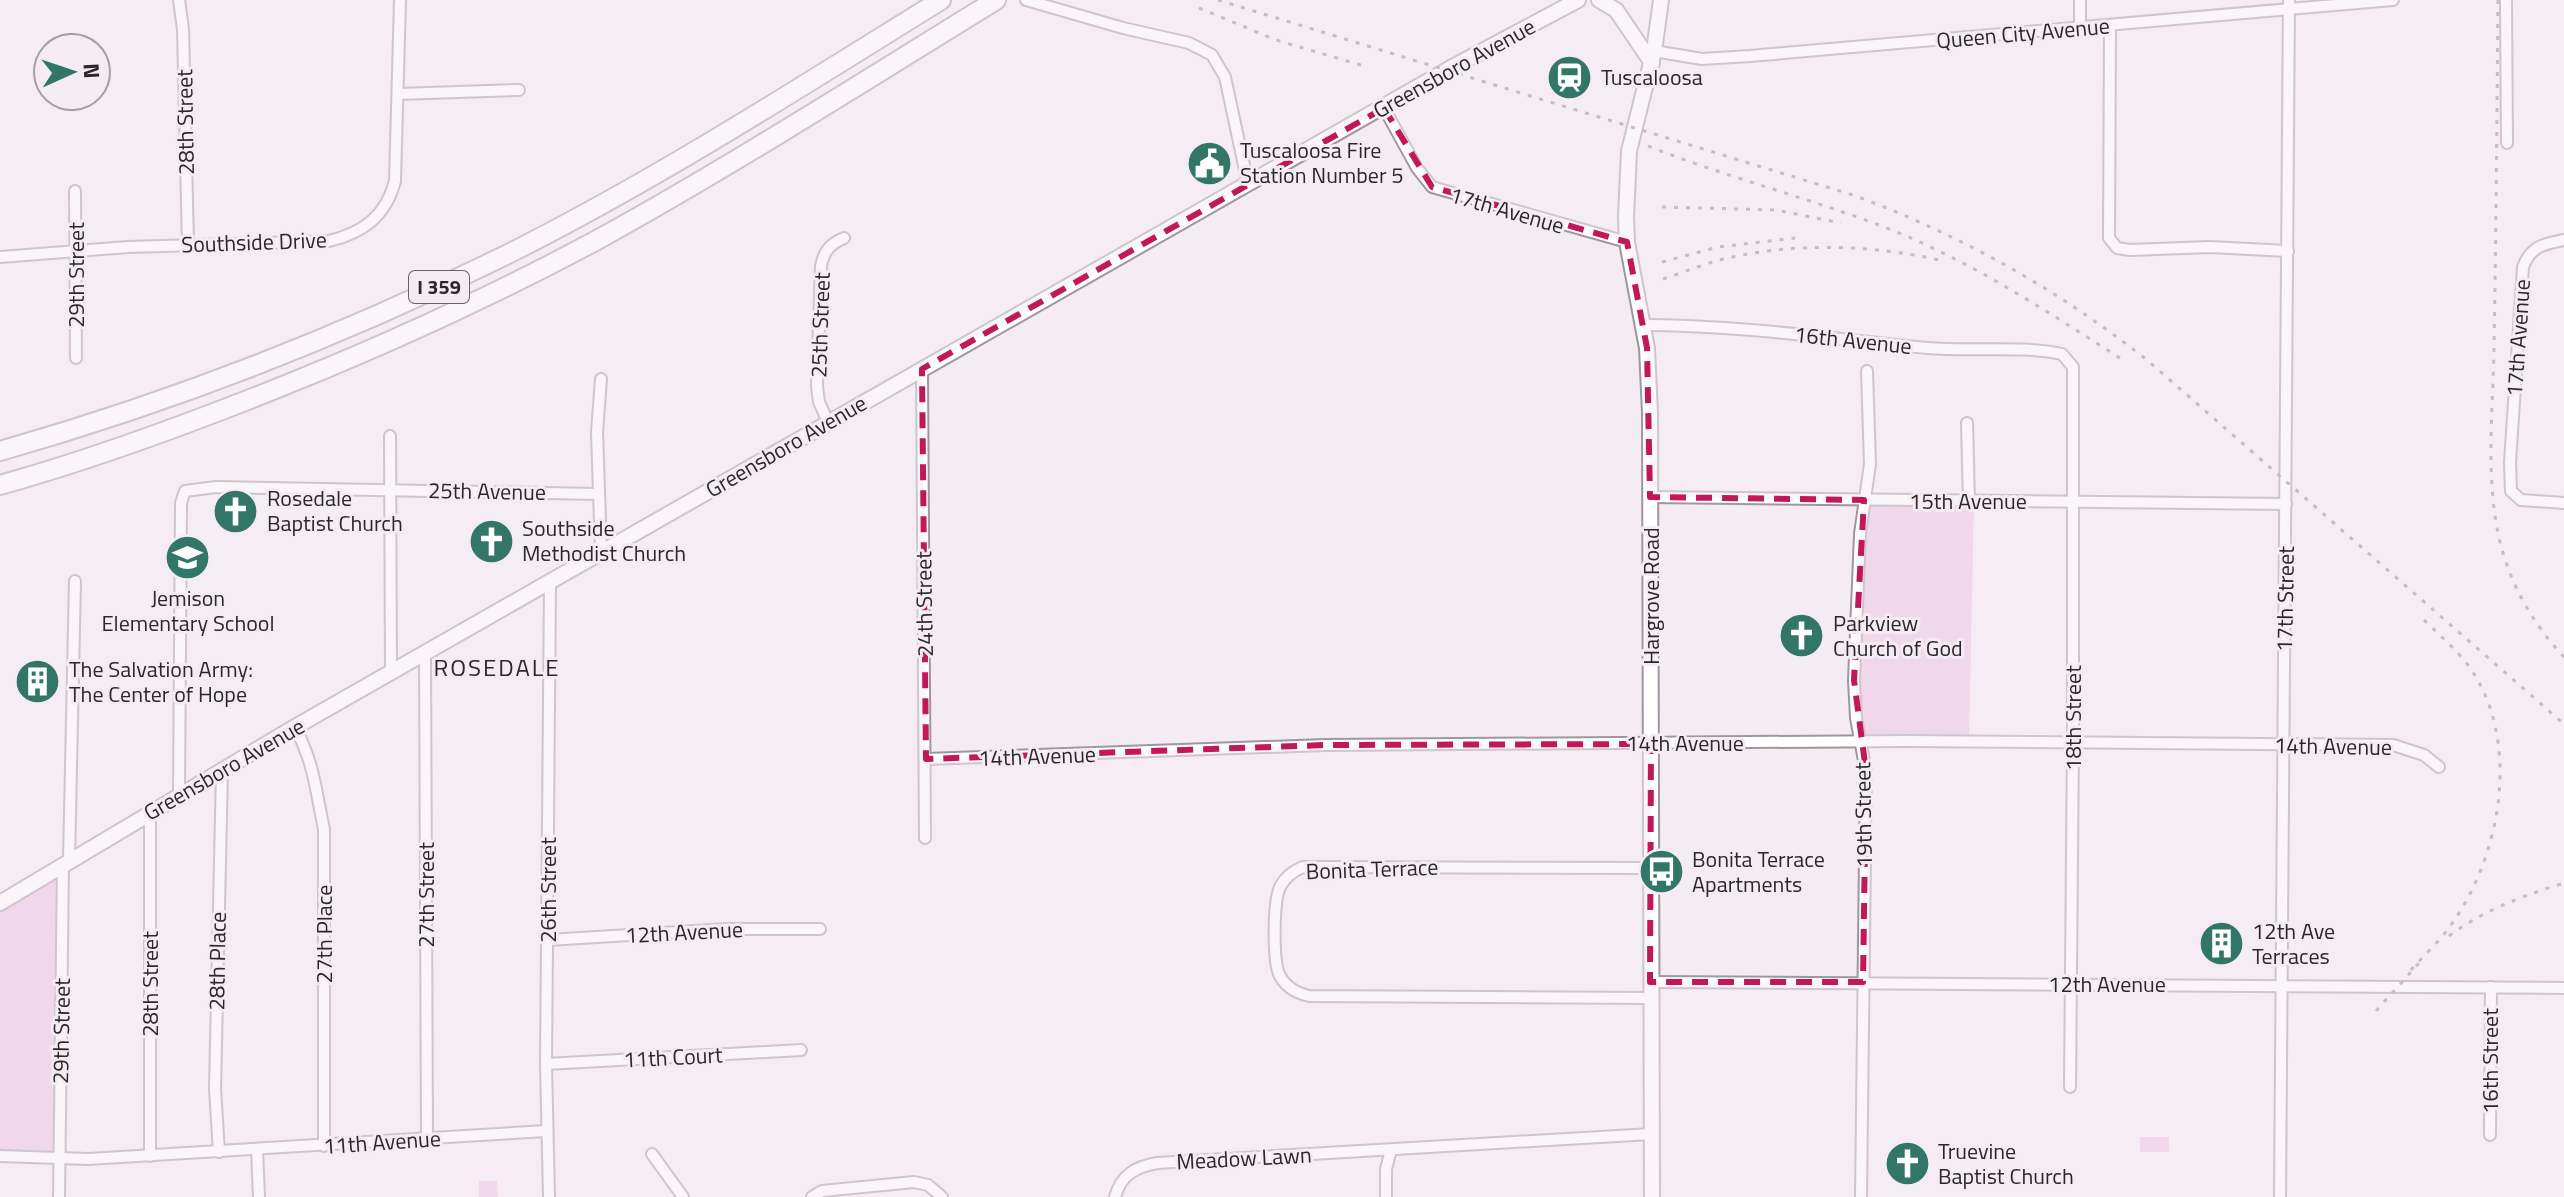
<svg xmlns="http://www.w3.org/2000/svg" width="2564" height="1197" font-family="'Titillium Web',sans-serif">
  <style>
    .green { fill: #e9bde1 }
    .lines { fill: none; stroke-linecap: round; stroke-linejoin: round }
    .minor-casing { stroke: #9e979d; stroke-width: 14 }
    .secondary-casing { stroke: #9e979d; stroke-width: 18 }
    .motorway-casing { stroke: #9e979d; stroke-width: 22 }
    .minor { stroke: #fff; stroke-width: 10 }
    .secondary { stroke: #fff; stroke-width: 14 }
    .motorway { stroke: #fff; stroke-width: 18 }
    .rail { stroke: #898387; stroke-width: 3; stroke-dasharray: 4 8; stroke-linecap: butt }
    .marked { fill: none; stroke: #c2185b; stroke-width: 6; stroke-dasharray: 16 10; stroke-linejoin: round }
    .labels { text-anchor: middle; stroke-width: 6; stroke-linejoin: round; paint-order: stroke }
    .shield { fill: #f5ecf3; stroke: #686366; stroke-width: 2 }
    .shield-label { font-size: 20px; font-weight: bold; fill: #2b282a }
    .street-label { font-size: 22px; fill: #2b282a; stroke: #f5ecf3 }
    .poi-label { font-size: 22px; fill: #2b282a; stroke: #f5ecf3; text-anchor: start }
    .neighbourhood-label { font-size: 24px; letter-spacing: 2px; fill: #2b282a; stroke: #f5ecf3 }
  </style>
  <rect width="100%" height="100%" fill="#f5ecf3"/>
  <g class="green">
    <polygon points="1864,500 1974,502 1969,742 1859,741 1856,718"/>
    <polygon points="63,864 60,1157 0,1156 0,903"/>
    <rect x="2140" y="1137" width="29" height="15"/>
    <polygon points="479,1181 497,1181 498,1197 479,1197"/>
  </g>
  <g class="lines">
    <defs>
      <g id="minor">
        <polyline points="179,0 183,29 188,245"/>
        <polyline points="1026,0 1123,28 1189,43 1212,55 1225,77 1248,184"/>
        <polyline points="2506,0 2507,143"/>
        <polyline points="2110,26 2109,238 2117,248 2130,250 2210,247 2288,251"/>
        <polyline points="2080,29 2080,0"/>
        <polyline points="1654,51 1702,59 1750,56 2393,0"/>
        <polyline points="398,94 519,90"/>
        <polyline points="1384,108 1417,168 1432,187 1627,242"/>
        <polyline points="75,191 76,358"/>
        <path d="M2564,240C2543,244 2531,246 2523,267L2510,462L2511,491L2521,500L2564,503"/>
        <path d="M0,257L128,247L329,241C363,233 386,216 395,181L400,0"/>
        <path d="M1643,325C1739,325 1833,339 1928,348C1973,352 2019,345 2062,354L2073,367V742L2070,1087"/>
        <polyline points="922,369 925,838"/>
        <polyline points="601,379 597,432 601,551"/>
        <path d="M828,422L819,402L817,386L821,266C824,251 830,244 844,238"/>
        <polyline points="1967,423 1969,502"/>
        <polyline points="390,436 391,672"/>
        <polyline points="1650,497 2286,504"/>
        <polyline points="425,652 427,1138"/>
        <path d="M295,727C315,766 315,788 324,829V1146"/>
        <polyline points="926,759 1325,745 1907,741 2393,745 2424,755 2439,767"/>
        <polyline points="179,795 181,503 185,491 216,487 597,494"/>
        <polyline points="69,860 75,581"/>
        <polyline points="548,940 727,929 820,929"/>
        <polyline points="1650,982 2564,988"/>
        <path d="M1650,998L1309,996C1296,993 1285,987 1279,974C1273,960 1273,902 1280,887C1285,877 1293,871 1303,867L1651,868"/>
        <polyline points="546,1064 801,1050"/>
        <polyline points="2490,1135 2491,987"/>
        <polyline points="257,1149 259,1197"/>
        <polyline points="219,1152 215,1089 222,770"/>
        <polyline points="652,1154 683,1197"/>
        <polyline points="0,1156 88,1159 546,1131"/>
        <polyline points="150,1156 150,812"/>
        <polyline points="59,1197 63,864"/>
        <polyline points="549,1197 546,1064 550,582"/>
        <polyline points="812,1197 822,1191 914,1182 928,1185 942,1197"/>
        <path d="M1115,1197C1121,1175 1135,1167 1157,1163L1651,1134"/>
        <polyline points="1386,1197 1386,1169 1391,1150"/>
        <polyline points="1861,1197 1866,771 1856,718 1854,680 1860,534 1870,464 1867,371"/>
        <polyline points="2280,1197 2289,0"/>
      </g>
      <g id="secondary">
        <polyline points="1599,0 1616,10 1652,63"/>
        <polyline points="0,903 295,727 1449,69 1578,0"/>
        <polyline points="1652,1197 1650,413 1647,348 1627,242 1626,217 1629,151 1654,51 1661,0"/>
      </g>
      <g id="motorway">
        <path d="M0,451C179,400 352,332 518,249C664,175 802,86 941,0"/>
        <path d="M0,485C90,460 177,428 263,394C377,349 489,298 597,240C733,165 864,81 996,0"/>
      </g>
    </defs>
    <use href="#minor" class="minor-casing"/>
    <use href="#secondary" class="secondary-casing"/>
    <use href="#motorway" class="motorway-casing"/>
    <use href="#minor" class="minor"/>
    <use href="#secondary" class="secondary"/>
    <use href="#motorway" class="motorway"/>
    <g class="rail">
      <path d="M1218,0L1853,195C1961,235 2057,289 2147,360L2564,724"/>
      <path d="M2498,0C2497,116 2496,231 2494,347C2493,410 2485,480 2500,542C2511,586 2533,624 2564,657"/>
      <polyline points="1199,8 1276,40 1364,66"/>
      <path d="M1648,146C1726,177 1806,197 1884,227C1970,260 2046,311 2123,360"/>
      <polyline points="1662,207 1776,210 1841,223"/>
      <polyline points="1662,262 1718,247 1795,238"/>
      <path d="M1663,279C1681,273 1699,266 1716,261C1787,242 1868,244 1939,260"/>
      <path d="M2449,936C2484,910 2522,896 2564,883"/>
      <path d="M2411,970C2424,955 2440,941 2451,925C2502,854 2522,739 2468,665C2455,648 2437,633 2421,617"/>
      <polyline points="2376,1011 2419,963"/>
    </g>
  </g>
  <path d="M0 0H2564V1197H0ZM1384,108L1432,187L1627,242L1647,348L1650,497L1864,500L1854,680L1866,771L1863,982H1650L1651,744L1325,745L926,759L922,369Z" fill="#f5ecf3" fill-opacity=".55" fill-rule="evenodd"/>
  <path class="marked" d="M1384,108L1432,187L1627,242L1647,348L1650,497L1864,500L1854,680L1866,771L1863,982H1650L1651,744L1325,745L926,759L922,369Z"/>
  <defs>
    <symbol id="station-disc" viewBox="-11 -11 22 22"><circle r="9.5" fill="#327668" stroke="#f5ecf3"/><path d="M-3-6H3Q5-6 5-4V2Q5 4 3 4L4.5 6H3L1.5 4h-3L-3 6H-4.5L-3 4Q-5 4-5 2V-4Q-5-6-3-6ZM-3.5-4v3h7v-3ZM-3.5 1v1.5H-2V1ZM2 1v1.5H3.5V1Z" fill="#fff"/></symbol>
    <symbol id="civic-disc" viewBox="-11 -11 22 22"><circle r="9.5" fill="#327668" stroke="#f5ecf3"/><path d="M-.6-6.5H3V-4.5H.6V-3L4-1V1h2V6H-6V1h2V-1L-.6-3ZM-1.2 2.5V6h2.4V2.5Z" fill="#fff"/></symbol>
    <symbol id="church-disc" viewBox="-11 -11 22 22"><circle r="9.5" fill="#327668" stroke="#f5ecf3"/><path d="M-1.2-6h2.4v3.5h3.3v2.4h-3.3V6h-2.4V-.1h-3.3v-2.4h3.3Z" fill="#fff"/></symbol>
    <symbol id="school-disc" viewBox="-11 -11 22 22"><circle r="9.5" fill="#327668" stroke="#f5ecf3"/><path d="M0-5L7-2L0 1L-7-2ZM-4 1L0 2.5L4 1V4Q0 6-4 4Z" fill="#fff"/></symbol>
    <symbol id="building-disc" viewBox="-11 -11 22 22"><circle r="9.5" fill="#327668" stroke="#f5ecf3"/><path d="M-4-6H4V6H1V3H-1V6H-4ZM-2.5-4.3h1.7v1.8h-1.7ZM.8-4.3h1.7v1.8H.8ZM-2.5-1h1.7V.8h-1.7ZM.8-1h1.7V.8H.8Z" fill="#fff"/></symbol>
    <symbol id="bus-disc" viewBox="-11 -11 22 22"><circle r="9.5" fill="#327668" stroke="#f5ecf3"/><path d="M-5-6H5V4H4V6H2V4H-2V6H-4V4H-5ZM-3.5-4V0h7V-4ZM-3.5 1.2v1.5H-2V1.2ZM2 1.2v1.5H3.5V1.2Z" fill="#fff"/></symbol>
  </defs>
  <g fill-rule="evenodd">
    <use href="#station-disc" x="1544" y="52" width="51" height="51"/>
    <use href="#civic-disc" x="1184" y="138" width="51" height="51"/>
    <use href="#church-disc" x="210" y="486" width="51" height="51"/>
    <use href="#church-disc" x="466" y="516" width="51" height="51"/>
    <use href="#school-disc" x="162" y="532" width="51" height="51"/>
    <use href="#church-disc" x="1776" y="610" width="51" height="51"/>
    <use href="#building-disc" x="12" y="656" width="51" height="51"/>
    <use href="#bus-disc" x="1636" y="846" width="51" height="51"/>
    <use href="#building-disc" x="2196" y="918" width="51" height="51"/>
    <use href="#church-disc" x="1882" y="1138" width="51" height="51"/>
  </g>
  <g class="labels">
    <rect class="shield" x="409" y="271" width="60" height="32" rx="6"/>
    <g class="shield-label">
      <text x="439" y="294">I 359</text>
    </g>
    <g class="street-label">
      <text transform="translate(2023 33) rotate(-5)" y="8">Queen City Avenue</text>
      <text transform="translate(1454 68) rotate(-29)" y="8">Greensboro Avenue</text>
      <text transform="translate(185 122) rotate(-91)" y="8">28th Street</text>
      <text transform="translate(1507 210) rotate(16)" y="8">17th Avenue</text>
      <text transform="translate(254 242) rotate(-2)" y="8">Southside Drive</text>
      <text transform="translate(76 275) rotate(-90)" y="8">29th Street</text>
      <text transform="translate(820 325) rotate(-88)" y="8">25th Street</text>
      <text transform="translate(2518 338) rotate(-86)" y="8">17th Avenue</text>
      <text transform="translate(1853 340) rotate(6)" y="8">16th Avenue</text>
      <text transform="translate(786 446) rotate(-30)" y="8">Greensboro Avenue</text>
      <text transform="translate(487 491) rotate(1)" y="8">25th Avenue</text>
      <text x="1968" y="509">15th Avenue</text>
      <text transform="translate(1651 596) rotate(-90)" y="8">Hargrove Road</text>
      <text transform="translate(2285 599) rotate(-89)" y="8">17th Street</text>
      <text transform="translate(924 604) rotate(-91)" y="8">24th Street</text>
      <text transform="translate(2073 718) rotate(-90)" y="8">18th Street</text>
      <text x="1685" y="751">14th Avenue</text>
      <text transform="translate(2333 746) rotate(1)" y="8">14th Avenue</text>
      <text transform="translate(1037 756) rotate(-2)" y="8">14th Avenue</text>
      <text transform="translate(224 769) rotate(-30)" y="8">Greensboro Avenue</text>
      <text transform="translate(1863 815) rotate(-91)" y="8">19th Street</text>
      <text transform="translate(1372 869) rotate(-2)" y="8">Bonita Terrace</text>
      <text transform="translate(548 890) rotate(-90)" y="8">26th Street</text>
      <text transform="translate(426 895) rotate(-90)" y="8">27th Street</text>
      <text transform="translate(684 932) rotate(-3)" y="8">12th Avenue</text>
      <text transform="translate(324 934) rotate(-90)" y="8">27th Place</text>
      <text transform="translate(217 961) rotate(-89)" y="8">28th Place</text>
      <text transform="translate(150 984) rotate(-90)" y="8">28th Street</text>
      <text x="2107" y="992">12th Avenue</text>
      <text transform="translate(61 1031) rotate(-89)" y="8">29th Street</text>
      <text transform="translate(673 1057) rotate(-3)" y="8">11th Court</text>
      <text transform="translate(2490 1061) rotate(-90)" y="8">16th Street</text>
      <text transform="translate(382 1142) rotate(-4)" y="8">11th Avenue</text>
      <text transform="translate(1244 1158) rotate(-3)" y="8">Meadow Lawn</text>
    </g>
    <g class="poi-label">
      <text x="1601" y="85">Tuscaloosa</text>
      <text x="1240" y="158">Tuscaloosa Fire<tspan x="1240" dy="25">Station Number 5</tspan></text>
      <text x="267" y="506">Rosedale<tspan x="267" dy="25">Baptist Church</tspan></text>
      <text x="522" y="536">Southside<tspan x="522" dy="25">Methodist Church</tspan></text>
      <text x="188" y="606" text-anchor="middle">Jemison<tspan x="188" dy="25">Elementary School</tspan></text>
      <text x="1833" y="631">Parkview<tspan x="1833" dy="25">Church of God</tspan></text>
      <text x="69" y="677">The Salvation Army:<tspan x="69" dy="25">The Center of Hope</tspan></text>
      <text x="1692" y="867">Bonita Terrace<tspan x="1692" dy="25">Apartments</tspan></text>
      <text x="2252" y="939">12th Ave<tspan x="2252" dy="25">Terraces</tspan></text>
      <text x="1938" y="1159">Truevine<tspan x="1938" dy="25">Baptist Church</tspan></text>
    </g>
    <g class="neighbourhood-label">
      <text x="497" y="676">ROSEDALE</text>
    </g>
  </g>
  <g transform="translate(72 72) rotate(87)"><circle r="38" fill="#f5ecf3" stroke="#a49ea3" stroke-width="2"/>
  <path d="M0-6L14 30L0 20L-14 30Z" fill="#327668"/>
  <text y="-12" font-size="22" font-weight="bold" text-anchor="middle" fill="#2b282a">N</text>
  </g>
</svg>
